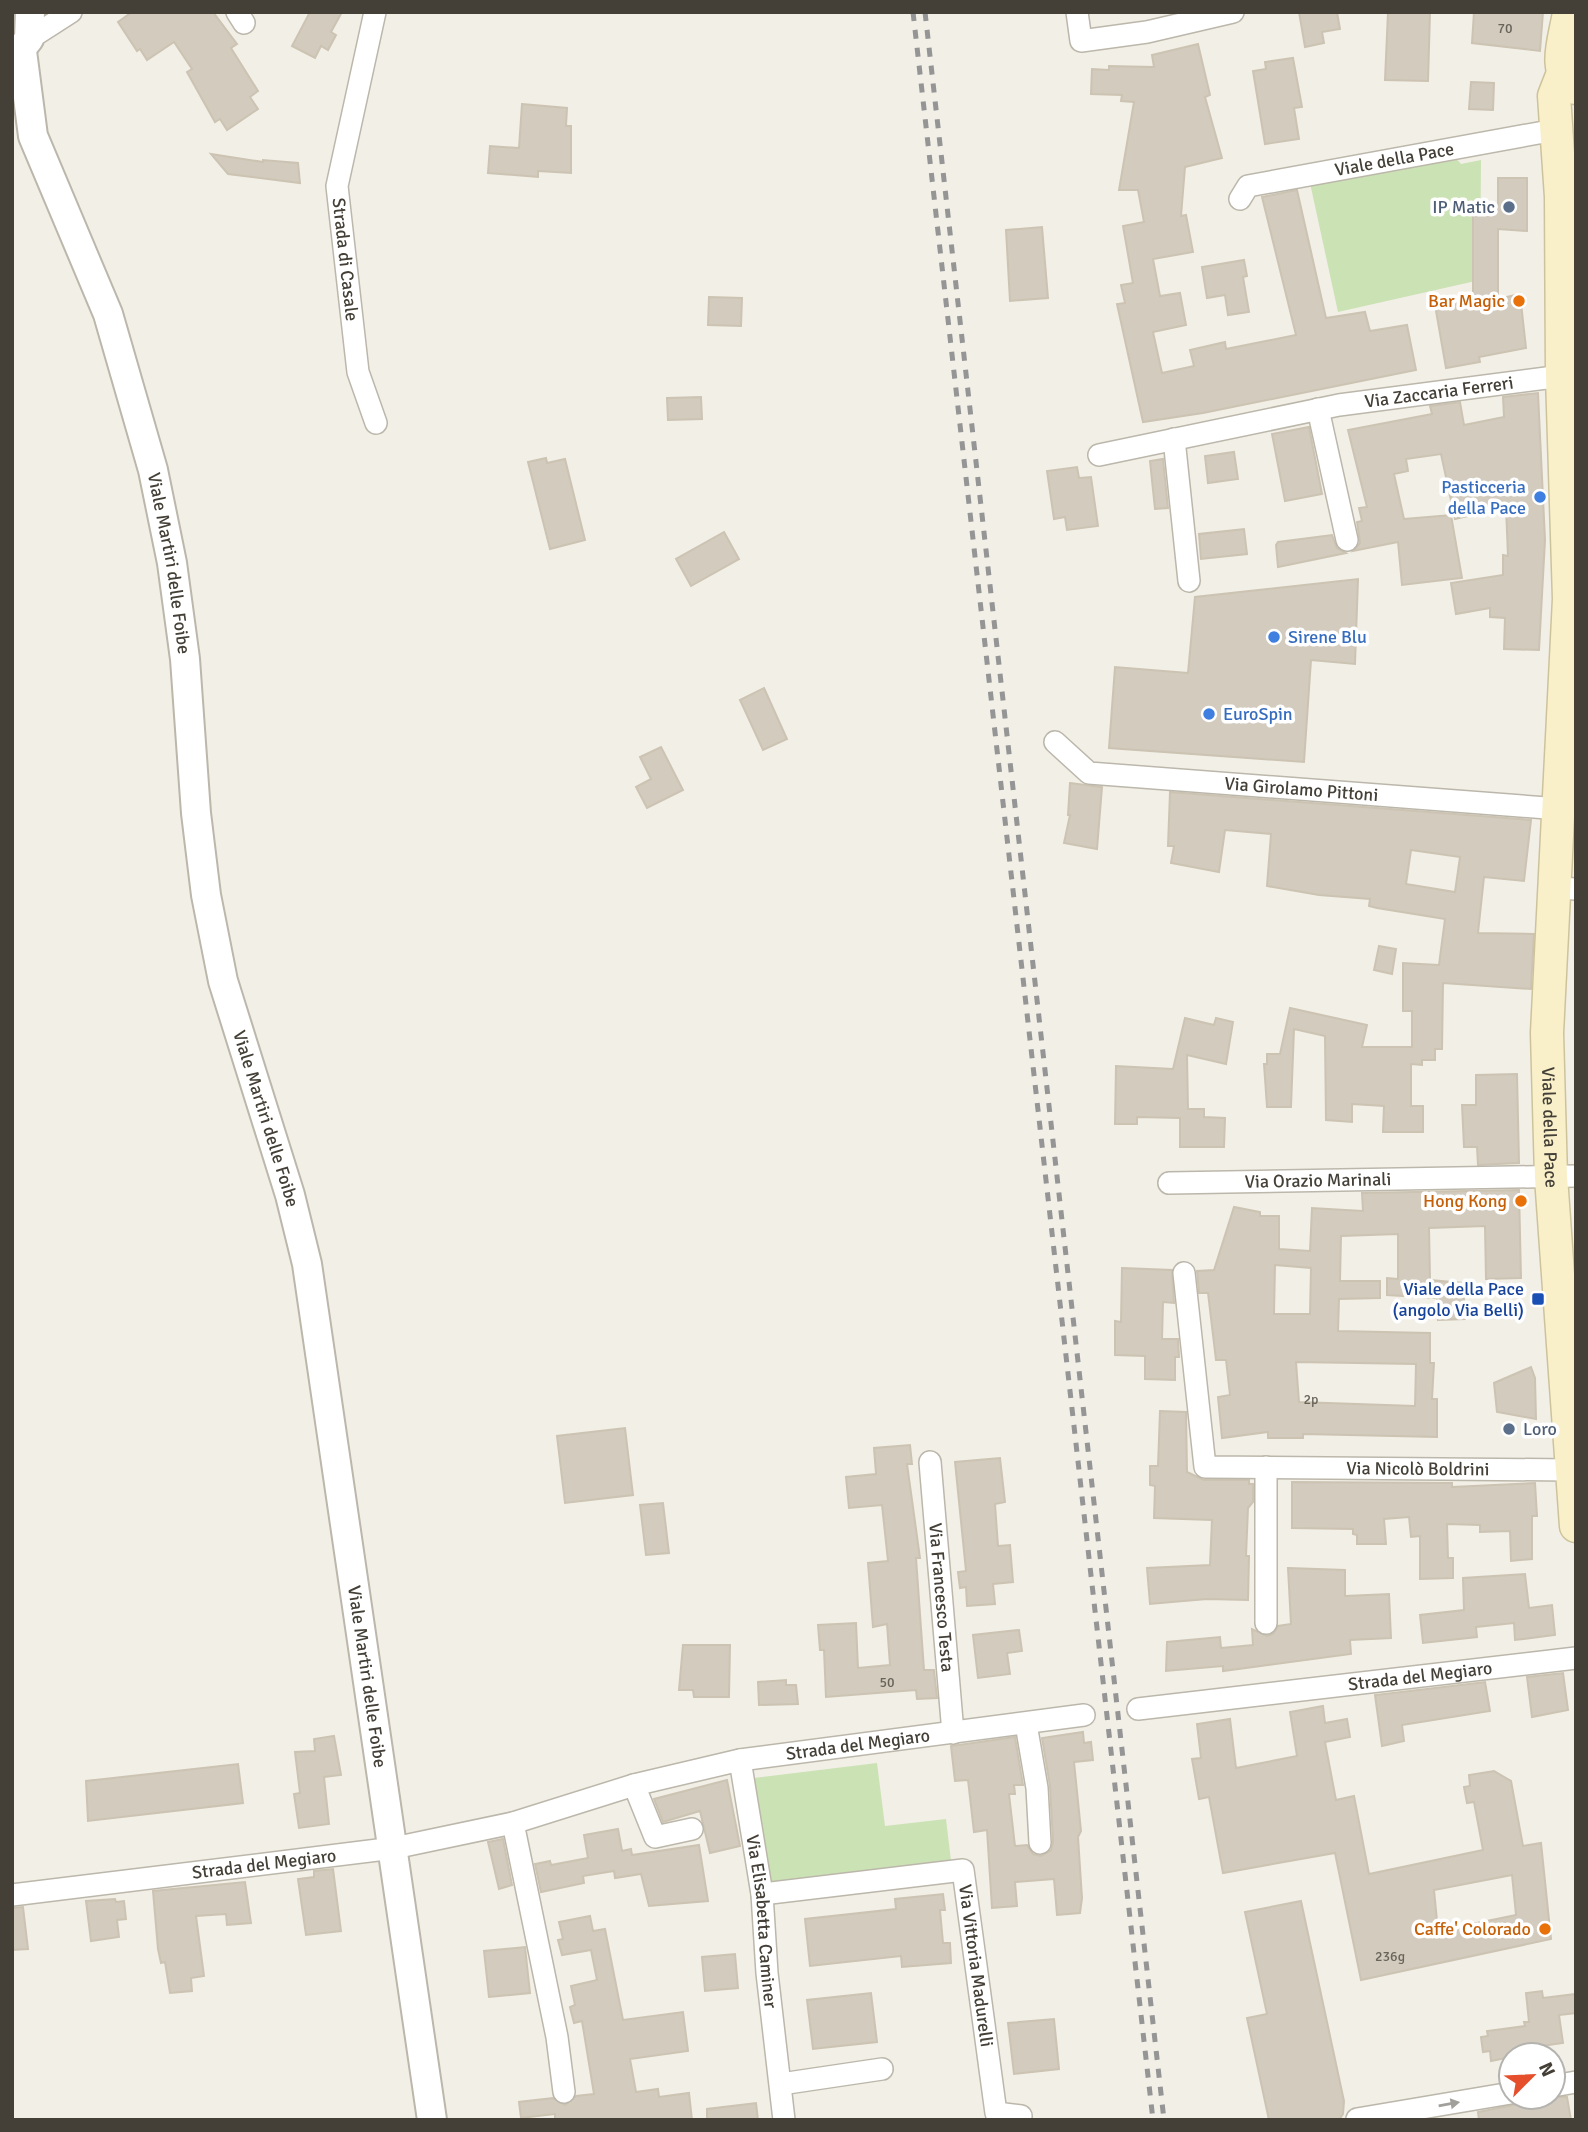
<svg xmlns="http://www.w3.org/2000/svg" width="1588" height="2132" font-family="Signika,sans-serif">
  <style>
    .green { fill: #cbe2b4 }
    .building { fill: #d2cbbe; stroke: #ccc3b2; stroke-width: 2; fill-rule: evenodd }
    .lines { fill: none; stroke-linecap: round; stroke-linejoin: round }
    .minor-casing { stroke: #bcb7ab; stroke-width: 24 }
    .tertiary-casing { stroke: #bcb7ab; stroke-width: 32 }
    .secondary-casing { stroke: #cdc39b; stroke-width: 35 }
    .minor { stroke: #fff; stroke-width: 21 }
    .tertiary { stroke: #fff; stroke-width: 28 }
    .secondary { stroke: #f9f0ca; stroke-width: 32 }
    .rail { stroke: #959595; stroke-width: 5; stroke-dasharray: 9 9; stroke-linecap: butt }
    .oneway { fill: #a2a09b }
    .service-dot { fill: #5c6f8a; stroke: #fff; stroke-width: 2.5 }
    .food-dot { fill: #e8710a; stroke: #fff; stroke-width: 2.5 }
    .shop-dot { fill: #3f7fe0; stroke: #fff; stroke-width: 2.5 }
    .transit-dot { fill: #1a4fb4; stroke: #fff; stroke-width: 2.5 }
    .labels { text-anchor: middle; stroke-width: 7; stroke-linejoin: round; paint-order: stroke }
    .number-label { font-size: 14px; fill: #686359 }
    .street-label { font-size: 18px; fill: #444037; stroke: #fff }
    .service-label { font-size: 18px; fill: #4e5e75; stroke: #fff; text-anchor: end }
    .food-label { font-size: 18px; fill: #c56008; stroke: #fff; text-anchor: end }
    .shop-label { font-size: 18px; fill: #366cbe; stroke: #fff; text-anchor: start }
    .transit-label { font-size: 18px; fill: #164399; stroke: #fff; text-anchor: end }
  </style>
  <rect width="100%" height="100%" fill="#f2efe7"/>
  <g class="green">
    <polygon points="1453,155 1461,164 1481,160 1480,280 1338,312 1310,183"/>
    <polygon points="877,1763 885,1826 946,1819 951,1861 767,1884 754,1778"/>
  </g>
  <g class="building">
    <polygon points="132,12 213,12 237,44 231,48 258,91 250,97 258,109 227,130 220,119 215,122 187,72 192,69 174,42 147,60 140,49 137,51 118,22"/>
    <polygon points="310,12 342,12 331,32 336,35 328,50 321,46 315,58 292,46"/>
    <polygon points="1299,12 1337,12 1340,29 1322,32 1324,43 1305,47"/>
    <polygon points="1388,12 1430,12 1428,81 1385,80"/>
    <polygon points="1474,12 1543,12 1540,51 1472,43"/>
    <polygon points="1198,44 1210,95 1205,97 1222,158 1185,167 1181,216 1186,215 1193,252 1153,259 1160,296 1180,293 1186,325 1153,332 1162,373 1194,366 1190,350 1225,342 1226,349 1296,335 1262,197 1297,190 1326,318 1365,312 1370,331 1407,325 1416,370 1203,413 1143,422 1117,304 1125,303 1121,285 1133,283 1123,226 1144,222 1138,190 1119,190 1134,102 1121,101 1122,95 1091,94 1092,69 1109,70 1109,66 1154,67 1152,55"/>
    <polygon points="1293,58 1302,107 1294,108 1299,139 1265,144 1253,71 1266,69 1265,62"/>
    <polygon points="1471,82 1494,83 1493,110 1469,109"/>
    <polygon points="522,104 567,108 566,126 571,126 571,173 538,171 538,177 488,173 490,146 519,148"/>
    <polygon points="211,154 263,162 263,160 298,163 300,183 228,174"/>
    <polygon points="1498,178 1527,178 1527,231 1498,229 1498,299 1520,294 1526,348 1479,357 1480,362 1446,368 1435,305 1473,298 1473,204 1498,205"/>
    <polygon points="1042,227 1048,298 1010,301 1006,230"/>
    <polygon points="1244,260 1247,276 1243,277 1249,312 1228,315 1225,295 1207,298 1202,267"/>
    <polygon points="709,297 742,298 741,326 708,325"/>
    <polygon points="1538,393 1545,540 1539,650 1504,649 1505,618 1490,617 1490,608 1456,614 1451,583 1503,575 1503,555 1508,556 1506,507 1455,519 1441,454 1406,459 1408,471 1394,474 1404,519 1451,515 1462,578 1402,585 1398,542 1353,551 1360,543 1357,522 1362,521 1359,508 1367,507 1348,430 1432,414 1430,406 1460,402 1464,425 1504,417 1503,397"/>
    <polygon points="701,397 702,419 668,420 667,398"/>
    <polygon points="1309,427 1322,494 1285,501 1272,434"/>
    <polygon points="1234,452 1238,479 1208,483 1205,456"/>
    <polygon points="546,458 547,463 565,459 585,540 550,549 528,462"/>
    <polygon points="1163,459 1168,508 1155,509 1150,461"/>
    <polygon points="1077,467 1079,478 1091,477 1098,526 1067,530 1065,517 1054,519 1047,471"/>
    <polygon points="1244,529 1247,554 1201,559 1199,534"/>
    <polygon points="724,532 739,559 691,586 676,559"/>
    <polygon points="1332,535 1337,548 1346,553 1278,567 1276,545 1278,542"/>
    <polygon points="1358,579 1355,664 1311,660 1304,762 1109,748 1115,667 1188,673 1195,597"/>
    <polygon points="764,688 787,739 763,750 740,700"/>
    <polygon points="661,747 683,790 647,808 636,787 651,779 640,757"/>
    <polygon points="1070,783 1102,787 1097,849 1064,843 1070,815 1068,815"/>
    <path d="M1170,792L1531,820L1524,881L1484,877L1478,933L1534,934L1531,989L1443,983L1442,1049H1435V1060H1422V1065L1411,1064V1106H1423V1132H1383L1384,1106L1352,1104V1122L1326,1120L1325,1036L1294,1029L1291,1107H1267L1264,1064H1267V1054H1280L1290,1008L1367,1025L1362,1047H1412V1011H1403V963L1439,965L1445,919L1377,908L1369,906L1370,899L1319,895L1267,886L1271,834L1225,830L1219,872L1171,863L1174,846H1168ZM1411,850L1460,857L1455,892L1406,884Z"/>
    <polygon points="1379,946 1396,949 1392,974 1374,970"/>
    <polygon points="1185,1018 1214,1025 1216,1018 1233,1022 1226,1064 1187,1055 1188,1109 1204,1109 1204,1117 1225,1118 1224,1147 1180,1147 1180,1118 1137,1117 1137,1124 1115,1124 1116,1066 1173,1069"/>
    <polygon points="1517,1074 1519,1163 1478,1165 1477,1147 1464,1147 1462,1105 1476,1105 1476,1075"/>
    <path d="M1519,1190L1521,1278L1486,1279L1485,1226L1429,1228L1430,1280L1463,1283L1465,1319L1438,1320L1437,1298L1387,1295V1278L1398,1279V1234L1341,1236L1340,1281H1380V1298L1339,1299L1338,1331L1430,1333V1363H1434L1432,1399H1437V1437L1303,1434V1438H1268V1432L1222,1438L1218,1397L1230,1395L1226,1360H1216L1208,1293H1199L1197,1271L1214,1270L1234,1207L1260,1212V1216H1279V1249L1310,1251L1312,1208L1363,1211L1362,1193ZM1275,1265L1311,1268L1310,1314H1274ZM1296,1362L1416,1364L1415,1406L1299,1402Z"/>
    <polygon points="1122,1268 1172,1270 1174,1303 1163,1302 1162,1339 1178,1339 1179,1357 1175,1357 1175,1380 1145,1379 1145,1356 1115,1355 1115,1321 1121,1322"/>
    <polygon points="1531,1367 1535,1378 1536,1419 1497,1412 1494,1383"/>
    <polygon points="1160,1411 1186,1412 1187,1472 1204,1480 1249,1480 1249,1484 1253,1484 1253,1502 1248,1508 1246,1556 1249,1556 1248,1600 1207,1599 1150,1604 1147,1568 1210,1565 1212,1520 1154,1518 1155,1486 1150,1485 1150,1466 1158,1466"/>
    <polygon points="625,1428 633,1495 565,1503 557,1436"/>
    <polygon points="910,1445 912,1464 907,1464 920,1558 916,1558 924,1670 934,1670 937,1698 917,1699 916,1690 826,1697 824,1650 820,1650 818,1625 856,1623 858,1668 890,1665 887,1624 873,1627 868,1563 888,1561 882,1505 849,1508 846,1477 876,1474 874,1448"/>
    <polygon points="1000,1458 1005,1502 995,1504 998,1546 1010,1545 1013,1582 993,1584 995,1604 967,1606 966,1587 960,1588 958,1572 966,1571 955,1462"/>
    <polygon points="1292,1482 1452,1483 1452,1487 1535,1483 1537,1516 1532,1516 1532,1559 1511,1561 1510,1531 1480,1532 1480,1525 1447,1524 1448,1558 1453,1558 1453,1578 1420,1579 1420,1536 1411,1537 1409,1517 1384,1519 1386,1544 1357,1544 1357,1535 1353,1534 1353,1529 1292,1528"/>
    <polygon points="663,1503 669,1553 646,1555 640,1505"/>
    <polygon points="1288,1568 1345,1570 1345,1596 1389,1594 1391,1638 1350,1640 1351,1654 1223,1671 1223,1666 1166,1671 1167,1642 1220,1637 1221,1648 1253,1645 1252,1629 1267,1636 1273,1634 1278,1626 1291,1624"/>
    <polygon points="1525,1574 1529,1608 1552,1605 1555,1635 1515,1640 1514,1623 1476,1627 1477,1637 1423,1643 1420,1615 1464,1610 1463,1578"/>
    <polygon points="1019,1630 1022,1651 1007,1653 1010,1674 978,1678 973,1635"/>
    <polygon points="683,1645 730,1645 729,1697 694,1697 693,1690 679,1690"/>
    <polygon points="1563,1673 1568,1710 1532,1717 1527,1677"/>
    <polygon points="786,1680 786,1685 796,1685 798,1704 759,1705 758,1682"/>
    <polygon points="1485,1682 1490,1711 1402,1725 1404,1741 1382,1746 1375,1695"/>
    <path d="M1323,1706L1325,1723L1347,1719L1350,1737L1325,1742L1336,1800L1354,1796L1369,1874L1483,1850L1474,1802L1467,1803L1464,1787L1470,1786L1469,1775L1494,1771L1511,1781L1523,1846L1541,1843L1551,1939L1361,1980L1335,1853L1223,1873L1209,1797L1199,1799L1192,1759L1201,1758L1197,1724L1230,1719L1236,1768L1297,1756L1290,1712ZM1512,1875L1516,1915L1438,1931L1434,1890Z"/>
    <polygon points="1083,1732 1084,1743 1091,1742 1093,1760 1074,1762 1081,1831 1078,1837 1082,1898 1080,1913 1057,1915 1054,1879 1015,1882 1017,1906 992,1908 987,1830 974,1832 968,1780 955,1781 951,1746 1015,1737 1023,1785 1014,1785 1015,1794 1009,1794 1015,1846 1027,1845 1033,1854 1041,1856 1051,1850 1053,1842 1050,1786 1042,1738"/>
    <polygon points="334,1736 341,1775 324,1777 329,1824 299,1828 294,1794 300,1793 295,1752 315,1751 314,1739"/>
    <polygon points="238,1764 243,1803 88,1821 86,1781"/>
    <polygon points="727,1780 740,1846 710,1853 700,1811 663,1822 654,1799"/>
    <polygon points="618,1829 622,1851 631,1849 632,1855 699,1845 708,1901 649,1906 641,1874 615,1878 614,1871 583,1876 584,1883 541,1892 535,1864 550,1861 551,1865 588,1858 584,1835"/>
    <polygon points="503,1839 512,1885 499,1889 488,1842"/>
    <polygon points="333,1869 341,1931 306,1935 298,1879 314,1877 314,1871"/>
    <polygon points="245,1882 251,1923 227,1925 226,1914 196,1916 204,1976 191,1978 192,1991 170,1993 165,1962 161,1963 158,1949 153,1891"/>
    <polygon points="943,1894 945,1910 940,1910 943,1943 950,1943 951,1963 902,1967 901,1956 810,1966 805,1919 896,1909 895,1899"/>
    <polygon points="115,1899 116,1902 124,1901 126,1919 117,1920 119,1937 91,1941 86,1901"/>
    <polygon points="1301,1901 1344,2101 1343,2114 1339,2120 1269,2120 1247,2018 1267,2014 1245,1912"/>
    <polygon points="23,1907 28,1949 12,1950 12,1908"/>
    <polygon points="590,1916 593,1931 605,1929 623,2020 683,2012 688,2051 630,2059 636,2092 658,2089 659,2097 689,2093 692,2120 555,2120 555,2114 521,2118 519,2102 553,2098 565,2105 576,2096 594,2094 582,2021 574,2023 570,2007 575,2005 571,1986 597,1980 591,1950 562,1955 558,1940 563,1939 559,1922"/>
    <polygon points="525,1947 530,1993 489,1997 484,1951"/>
    <polygon points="735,1954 738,1988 705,1991 702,1957"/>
    <polygon points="1542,1991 1543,1998 1576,1994 1576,2013 1559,2015 1563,2043 1521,2049 1521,2055 1491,2061 1490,2051 1483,2052 1481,2037 1488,2036 1487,2031 1525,2026 1524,2022 1529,2022 1526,1993"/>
    <polygon points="871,1993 877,2042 813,2049 807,2000"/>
    <polygon points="1054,2019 1059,2069 1014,2074 1008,2023"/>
    <polygon points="1538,2097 1567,2097 1571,2120 1479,2120 1478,2112 1539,2100"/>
    <polygon points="756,2103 758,2120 707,2120 707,2109"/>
  </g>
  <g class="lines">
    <defs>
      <g id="minor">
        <polyline points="237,12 244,23"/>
        <path id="s1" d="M375,12L337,186L358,372L376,423"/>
        <polyline points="1077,12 1081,41 1147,32 1233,12"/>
        <polyline points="29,39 71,12"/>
        <path id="s2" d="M1240,199L1248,186L1555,130"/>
        <polyline points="1318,409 1347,540"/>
        <polyline points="1174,439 1189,581"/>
        <path id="s3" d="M1099,455L1339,405L1562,376"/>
        <path id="s4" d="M1055,742L1089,773L1560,809"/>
        <polyline points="1555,888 1576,889"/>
        <path id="s5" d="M1169,1183L1576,1176"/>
        <path id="s6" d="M1184,1273L1205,1467L1570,1470"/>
        <path id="s7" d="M930,1462L953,1733"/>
        <polyline points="1266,1467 1266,1623"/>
        <path id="s8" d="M1138,1709L1576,1658"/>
        <polyline points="1026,1724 1037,1788 1040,1843"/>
        <path id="s9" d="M740,1760L762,1894L767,1973L784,2120"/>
        <polyline points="634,1785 655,1837 692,1829"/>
        <polyline points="513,1823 557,2037 564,2092"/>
        <path id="s10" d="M762,1894L963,1870L996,2113L1021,2116"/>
        <path id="s11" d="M12,1895L394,1848L513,1823L634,1785L740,1760L1084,1715"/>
        <polyline points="781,2084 882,2069"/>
        <polyline points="1553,2086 1576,2082"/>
        <polyline points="1357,2119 1511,2093"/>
      </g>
      <g id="tertiary">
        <path id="s12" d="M22,51L33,136L108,314L153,470L172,563L185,659L196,813L206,895L223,981L290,1195L307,1264L432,2120"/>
        <polyline points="12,60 29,39 30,12"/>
      </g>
      <g id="secondary">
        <path d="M1569,12C1566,37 1550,71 1576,88"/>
        <path id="s13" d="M1563,73L1554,96L1561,197L1562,376L1569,599L1547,1033L1551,1177L1576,1526"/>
      </g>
    </defs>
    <use href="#minor" class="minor-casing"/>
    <use href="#tertiary" class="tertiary-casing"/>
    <use href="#secondary" class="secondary-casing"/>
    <use href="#minor" class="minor"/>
    <use href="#tertiary" class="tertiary"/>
    <use href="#secondary" class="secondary"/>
    <g class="rail">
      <polyline points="913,12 1153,2120"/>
      <polyline points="925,12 1164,2120"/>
    </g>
  </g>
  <defs><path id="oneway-solid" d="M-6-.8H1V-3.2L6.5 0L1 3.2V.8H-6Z" transform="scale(1.75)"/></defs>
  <use class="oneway" href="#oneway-solid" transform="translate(1449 2104) rotate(-10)"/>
  <g class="service-dot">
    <circle cx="1509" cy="207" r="7"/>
    <circle cx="1509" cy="1429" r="7"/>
  </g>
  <g class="food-dot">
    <circle cx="1519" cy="301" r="7"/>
    <circle cx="1521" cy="1201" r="7"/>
    <circle cx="1545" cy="1929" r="7"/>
  </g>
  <g class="shop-dot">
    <circle cx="1540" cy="497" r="7"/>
    <circle cx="1274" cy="637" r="7"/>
    <circle cx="1209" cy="714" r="7"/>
  </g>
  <rect class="transit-dot" x="1531" y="1292" width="14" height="14" rx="3.5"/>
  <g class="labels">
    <g class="number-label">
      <text x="1505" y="33">70</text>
      <text x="1311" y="1404">2p</text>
      <text x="887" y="1687">50</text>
      <text x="1390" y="1961">236g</text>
    </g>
    <g class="street-label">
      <text dy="6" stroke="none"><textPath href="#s2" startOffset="164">Viale della Pace</textPath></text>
      <text dy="6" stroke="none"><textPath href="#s1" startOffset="252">Strada di Casale</textPath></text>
      <text dy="6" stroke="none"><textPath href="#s3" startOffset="346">Via Zaccaria Ferreri</textPath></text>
      <text dy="6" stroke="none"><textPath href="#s12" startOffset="536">Viale Martiri delle Foibe</textPath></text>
      <text dy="6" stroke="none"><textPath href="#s4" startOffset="259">Via Girolamo Pittoni</textPath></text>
      <text dy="6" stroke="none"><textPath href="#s12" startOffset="1102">Viale Martiri delle Foibe</textPath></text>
      <text dy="6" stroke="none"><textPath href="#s13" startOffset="1057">Viale della Pace</textPath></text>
      <text dy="6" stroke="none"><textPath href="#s5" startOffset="149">Via Orazio Marinali</textPath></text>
      <text dy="6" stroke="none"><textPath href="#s6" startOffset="408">Via Nicolò Boldrini</textPath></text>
      <text dy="6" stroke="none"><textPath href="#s7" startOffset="136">Via Francesco Testa</textPath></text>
      <text dy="6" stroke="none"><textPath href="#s12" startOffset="1670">Viale Martiri delle Foibe</textPath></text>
      <text dy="6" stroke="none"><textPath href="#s8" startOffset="284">Strada del Megiaro</textPath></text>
      <text dy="6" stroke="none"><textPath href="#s11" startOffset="861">Strada del Megiaro</textPath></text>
      <text dy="6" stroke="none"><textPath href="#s11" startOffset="254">Strada del Megiaro</textPath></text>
      <text dy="6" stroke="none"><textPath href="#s9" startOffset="163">Via Elisabetta Caminer</textPath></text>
      <text dy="6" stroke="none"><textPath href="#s10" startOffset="299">Via Vittoria Madurelli</textPath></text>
    </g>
    <g class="service-label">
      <text x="1495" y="213">IP Matic</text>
      <text x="1523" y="1435" text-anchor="start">Loro</text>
    </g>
    <g class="food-label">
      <text x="1505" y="307">Bar Magic</text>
      <text x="1507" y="1207">Hong Kong</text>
      <text x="1531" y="1935">Caffe' Colorado</text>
    </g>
    <g class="shop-label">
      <text x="1526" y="493" text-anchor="end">Pasticceria<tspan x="1526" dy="21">della Pace</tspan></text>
      <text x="1288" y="643">Sirene Blu</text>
      <text x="1223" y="720">EuroSpin</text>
    </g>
    <g class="transit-label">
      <text x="1524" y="1295">Viale della Pace<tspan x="1524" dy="21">(angolo Via Belli)</tspan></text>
    </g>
  </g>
  <rect width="1588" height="2132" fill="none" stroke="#444037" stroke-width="28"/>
  <g transform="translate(1532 2076) rotate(66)"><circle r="33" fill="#ffffff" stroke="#b4b3af" stroke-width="2"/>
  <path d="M0-5L12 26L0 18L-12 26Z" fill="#e54f2b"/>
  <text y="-10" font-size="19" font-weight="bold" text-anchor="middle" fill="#444037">N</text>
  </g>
</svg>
